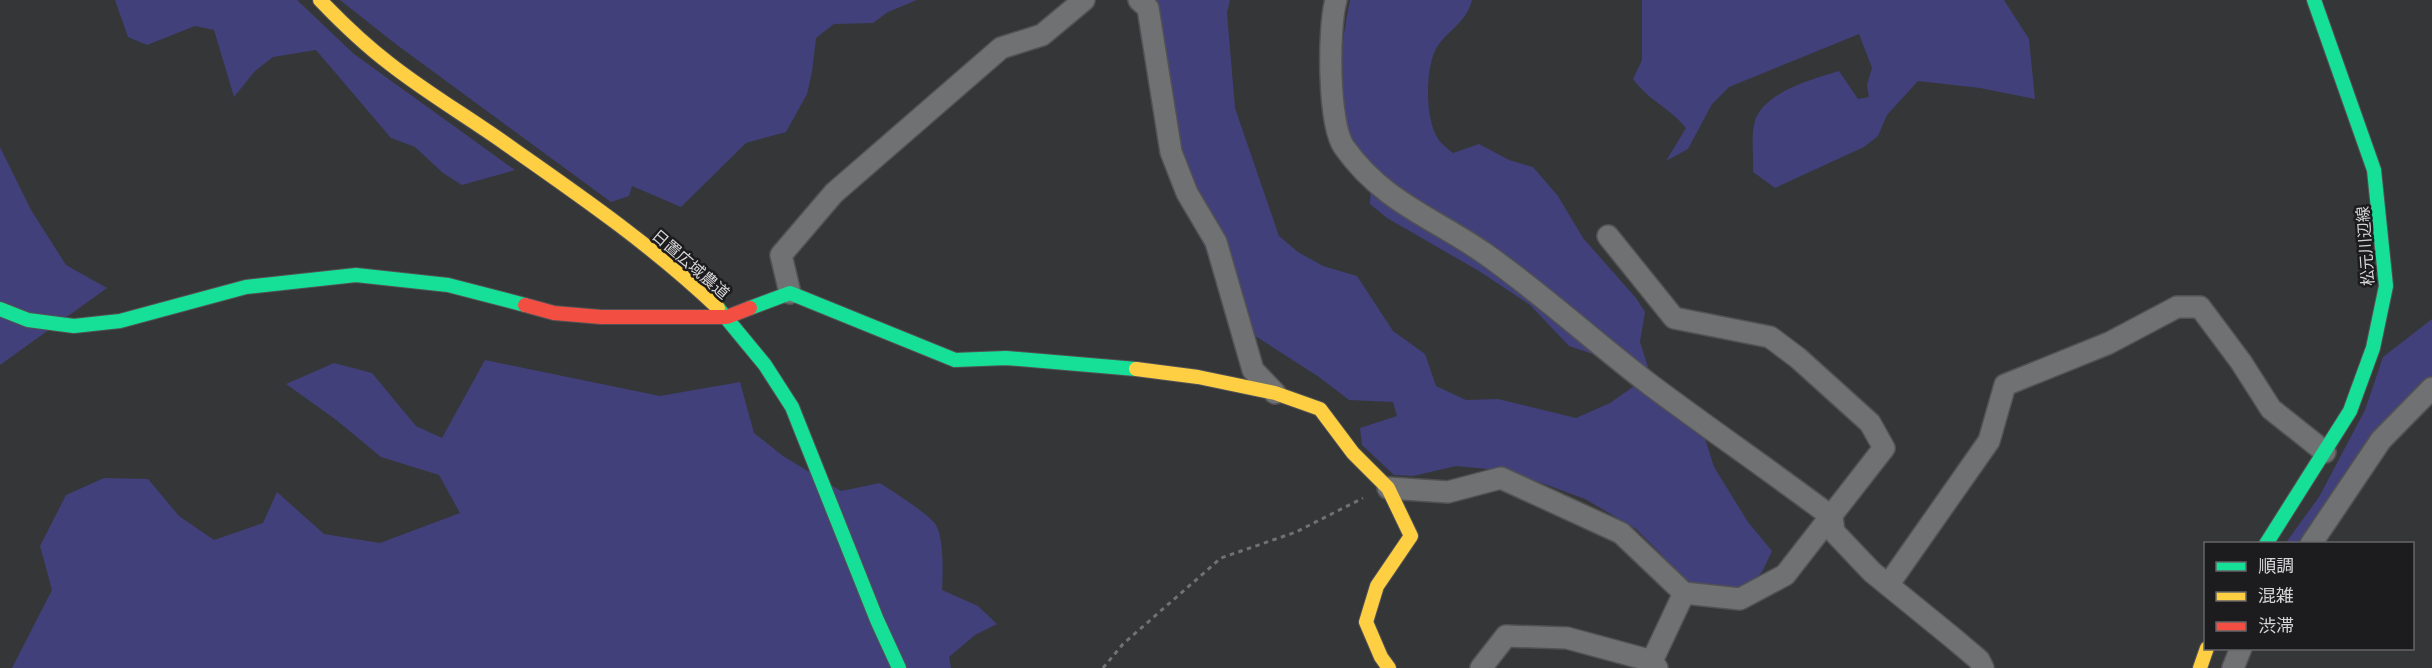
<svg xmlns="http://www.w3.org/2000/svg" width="2432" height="668" font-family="Helvetica,'Noto Sans JP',sans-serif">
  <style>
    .green { fill: #41407a }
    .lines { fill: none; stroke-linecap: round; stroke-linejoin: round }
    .street-casing { stroke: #525254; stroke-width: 24 }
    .fast-casing { stroke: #525254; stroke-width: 16 }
    .slow-casing { stroke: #525254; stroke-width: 16 }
    .jam-casing { stroke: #525254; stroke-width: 16 }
    .path { stroke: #707172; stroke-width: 3; stroke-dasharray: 4.5 4.5; stroke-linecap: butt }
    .street { stroke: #707173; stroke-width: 21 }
    .fast { stroke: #16e098; stroke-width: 14 }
    .slow { stroke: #ffcf43; stroke-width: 14 }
    .jam { stroke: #f24e42; stroke-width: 14 }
    .labels { text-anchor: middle; stroke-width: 5; stroke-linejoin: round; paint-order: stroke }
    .street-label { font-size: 16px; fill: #d5d5d8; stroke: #1c1c1e }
  </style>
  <rect width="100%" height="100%" fill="#353638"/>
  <g class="green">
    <polygon points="115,0 297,0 354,54 515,170 462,185 443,173 415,147 391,138 316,50 273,57 255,71 234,97 214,30 195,26 147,45 128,37"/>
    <polygon points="340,0 917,0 888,12 873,23 834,24 816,38 812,72 807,94 786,132 746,143 681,207 632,186 629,196 611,202 397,45"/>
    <polygon points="1141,0 1230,0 1227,13 1235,108 1279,236 1298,252 1323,266 1357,276 1393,331 1425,354 1436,386 1466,400 1498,399 1576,418 1610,403 1637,384 1702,429 1714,467 1748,522 1772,551 1762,572 1742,592 1693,585 1674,574 1660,553 1636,529 1585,499 1509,471 1456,466 1413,476 1394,475 1362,445 1360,428 1397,416 1393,402 1349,400 1319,377 1246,330 1222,290 1196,226 1163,158 1139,29"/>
    <path d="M1350,0H1472C1467,22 1448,30 1437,47C1425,66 1425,118 1437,137C1440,143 1448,149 1453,153L1479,144L1509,160L1533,167L1558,196L1583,238L1636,298L1645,312L1640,342L1648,367L1618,371L1593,354L1569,346L1530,305L1479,271L1387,218L1370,204L1372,166C1365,157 1353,146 1350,136C1335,92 1341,44 1350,0Z"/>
    <path d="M1642,0H2004L2029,39L2035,99L1980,88L1918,81L1887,115L1878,136L1864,147L1775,188L1753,172C1754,157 1751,140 1754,125C1759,93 1813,79 1839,71L1858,99L1869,97L1867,85L1872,68L1859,34L1729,87L1712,104L1688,149L1666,161L1686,128C1670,108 1648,100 1633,79L1642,60Z"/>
    <polygon points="0,147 31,210 66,265 107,288 0,365"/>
    <polygon points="2432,319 2432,389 2385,419 2299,543 2285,544 2319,497 2365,410 2383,357"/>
    <path d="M485,360L660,396L740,382L754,433L783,456L841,491L880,483C892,491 929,514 936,525C944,539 943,574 942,590L978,606L997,624L975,635L949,657L951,668H12L52,590L40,546L66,495L104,478L148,479L179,516L214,540L263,523L277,492L324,534L380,543L460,513L439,475L381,457L335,419L286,384L334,363L372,373L416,426L442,438Z"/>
  </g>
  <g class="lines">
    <defs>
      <g id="street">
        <polyline points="1139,0 1148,8 1171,152 1187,193 1216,242 1253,370 1275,393"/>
        <path d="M1336,0C1328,28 1328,124 1344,147C1383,202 1432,217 1484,253C1543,294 1595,343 1652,386C1711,430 1772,472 1832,517L1834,532L1872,572L1953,638L1979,660L1983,668"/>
        <polyline points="790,293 781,255 834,193 1001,48 1042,35 1084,0"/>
        <polyline points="1388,488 1448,492 1501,478 1621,533 1684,593 1740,599 1785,575 1884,448 1870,423 1798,358 1770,337 1674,318 1608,236"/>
        <polyline points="2311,544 2381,440 2432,388"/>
        <polyline points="1888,585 1989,441 2005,385 2109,343 2177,307 2200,307 2241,362 2271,409 2325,452"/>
        <polyline points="1652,661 1684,593"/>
        <polyline points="1481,668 1506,636 1567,638 1652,661 1657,668"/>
        <polyline points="2233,668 2241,648"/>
      </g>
      <g id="fast">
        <polyline points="718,308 765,365 792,407 877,620 899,668"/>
        <polyline points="750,308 790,293 955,360 1006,358 1136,369"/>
        <polyline points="0,309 28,320 74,326 120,321 246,287 356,275 448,285 525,305"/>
        <polyline points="2266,544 2350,411 2373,348 2386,286 2374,170 2314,0"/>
      </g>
      <g id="slow">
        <path d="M320,0C342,23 365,45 390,64C427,93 468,117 506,144C579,195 653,246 718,308"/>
        <polyline points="1136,369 1198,377 1275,393 1320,409 1353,453 1388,488 1411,536 1377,586 1366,622 1381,657 1389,668"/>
        <polyline points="2200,668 2207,648"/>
      </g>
      <polyline id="jam" points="525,305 554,313 601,317 727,317 750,308"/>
    </defs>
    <use href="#street" class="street-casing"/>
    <use href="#fast" class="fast-casing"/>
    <use href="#slow" class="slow-casing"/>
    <use href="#jam" class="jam-casing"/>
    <polyline class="path" points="1103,668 1123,644 1221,558 1296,532 1363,498"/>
    <use href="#street" class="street"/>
    <use href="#fast" class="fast"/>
    <use href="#slow" class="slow"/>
    <use href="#jam" class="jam"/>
  </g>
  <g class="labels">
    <g class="street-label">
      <text transform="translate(2365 246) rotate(-94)" y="6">松元川辺線</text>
      <text transform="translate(691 264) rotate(41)" y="6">日置広域農道</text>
    </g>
  </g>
  <rect x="2204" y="542" width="210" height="108" fill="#1c1c1e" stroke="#666668" stroke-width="1.5"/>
  <rect x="2216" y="562" width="30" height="9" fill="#16e098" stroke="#666668" stroke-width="1.5"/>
  <text x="2258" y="572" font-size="18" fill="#d5d5d8">順調</text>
  <rect x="2216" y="592" width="30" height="9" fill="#ffcf43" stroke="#666668" stroke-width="1.5"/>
  <text x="2258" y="602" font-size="18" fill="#d5d5d8">混雑</text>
  <rect x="2216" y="622" width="30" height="9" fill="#f24e42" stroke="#666668" stroke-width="1.5"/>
  <text x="2258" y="632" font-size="18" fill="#d5d5d8">渋滞</text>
</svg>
